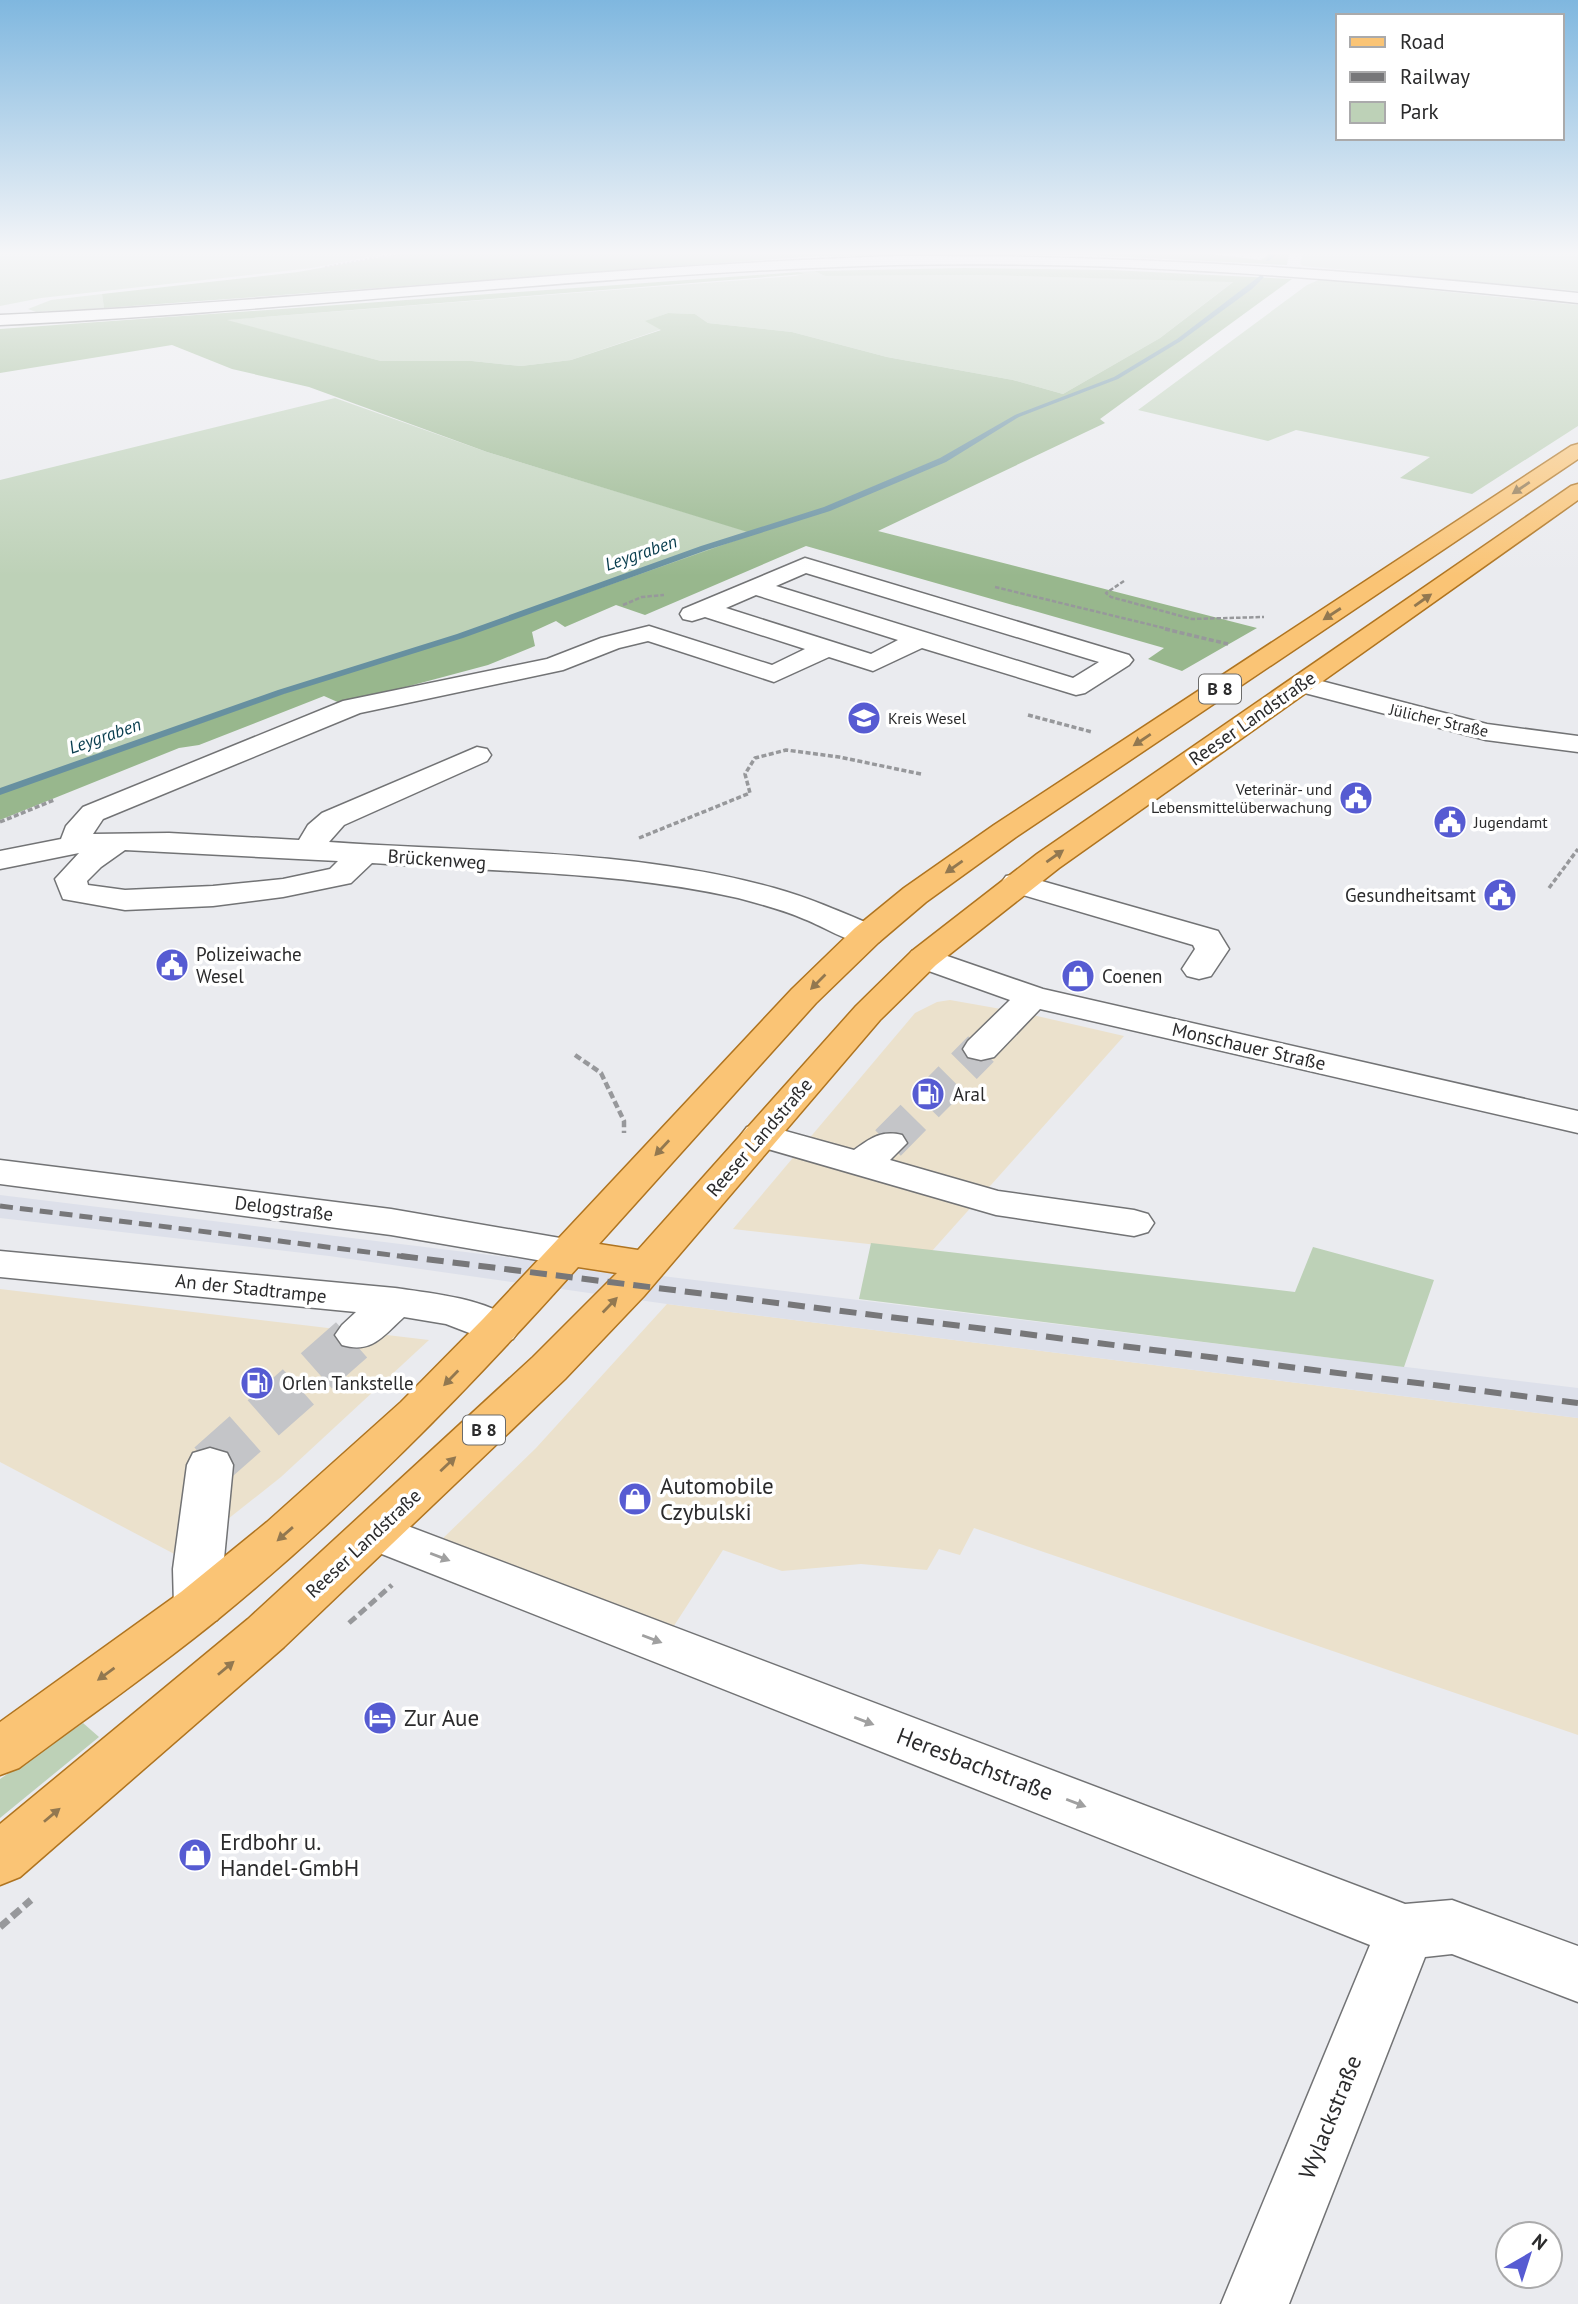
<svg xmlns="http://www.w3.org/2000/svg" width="1578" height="2304" font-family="'PT Sans',sans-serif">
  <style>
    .commercial { fill: #ebe1cc }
    .built { fill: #dde0ea }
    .green { fill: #bdd1b7 }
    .forest { fill: #98b78d }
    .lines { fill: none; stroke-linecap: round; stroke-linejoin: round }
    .stream { fill: #6790a0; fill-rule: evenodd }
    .minor-tunnel-far1 { stroke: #c4c5c8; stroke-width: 36; stroke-dasharray: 36 18; stroke-linecap: butt }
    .minor-tunnel { stroke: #c4c5c8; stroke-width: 47; stroke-dasharray: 47 24; stroke-linecap: butt }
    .minor-casing { stroke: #727375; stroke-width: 3 }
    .major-casing { stroke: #af7420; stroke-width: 3 }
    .path-far5 { stroke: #97989b; stroke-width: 2; stroke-dasharray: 2.5 2; stroke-linecap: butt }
    .path-far4 { stroke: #97989b; stroke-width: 2.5; stroke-dasharray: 4.5 2; stroke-linecap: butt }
    .path-far3 { stroke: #97989b; stroke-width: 3.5; stroke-dasharray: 5 2.5; stroke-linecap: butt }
    .path-far2 { stroke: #97989b; stroke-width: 4.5; stroke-dasharray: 7 3.5; stroke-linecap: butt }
    .path-far1 { stroke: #97989b; stroke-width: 5; stroke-dasharray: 9 4.5; stroke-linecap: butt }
    .path { stroke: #97989b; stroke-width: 7; stroke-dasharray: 11 5; stroke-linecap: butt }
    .minor { fill: #fff; fill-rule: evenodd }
    .major { fill: #fac475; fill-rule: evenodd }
    .rail-far1 { stroke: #777779; stroke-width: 5; stroke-dasharray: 13 7; stroke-linecap: butt }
    .rail { stroke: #777779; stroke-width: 6; stroke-dasharray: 17 9; stroke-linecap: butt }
    .oneway { fill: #927850 }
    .oneway2 { fill: #a0a0a0 }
    .labels { text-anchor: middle; stroke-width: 7; stroke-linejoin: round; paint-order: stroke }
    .far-poi-label { font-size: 16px; fill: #2b2b2c; stroke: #fff; text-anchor: start }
    .far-street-label { font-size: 16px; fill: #2b2b2c; stroke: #fff }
    .far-water-label { font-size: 18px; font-style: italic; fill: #083d4e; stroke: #fff }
    .shield { fill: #fff; stroke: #6b6b6b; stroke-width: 2 }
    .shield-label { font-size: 18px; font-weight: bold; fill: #2b2b2c }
    .street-label { font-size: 19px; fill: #2b2b2c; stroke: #fff }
    .poi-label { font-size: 19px; fill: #2b2b2c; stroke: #fff; text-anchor: start }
    .near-poi-label { font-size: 23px; fill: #2b2b2c; stroke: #fff; text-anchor: start }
    .near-street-label { font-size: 23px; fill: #2b2b2c; stroke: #fff }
  </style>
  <rect width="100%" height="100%" fill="#eaebef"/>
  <g class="commercial">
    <polygon points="950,1000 1024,1013 1124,1036 932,1251 733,1229 915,1013 937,1002"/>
    <polygon points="0,1289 429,1340 281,1477 180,1557 0,1462"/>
    <polygon points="667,1304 1578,1418 1578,1735 974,1528 960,1555 939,1549 927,1570 861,1564 782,1571 723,1550 670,1632 437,1544 536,1448"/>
  </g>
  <polygon class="built" points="0,1195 1578,1388 1578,1418 667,1304 329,1256 0,1218"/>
  <g class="green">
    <polygon points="0,253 389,253 312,268 41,298 0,306"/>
    <polygon points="1303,253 1578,253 1578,291 1303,266 1300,264"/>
    <polygon points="814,271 825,276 978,275 1234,281 1160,338 1063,394 1013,380 887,357 792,332 708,323 695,314 668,313 646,321 662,329 571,360 521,366 472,361 381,361 224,320 795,276 803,274 799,272"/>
    <polygon points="1321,279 1578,305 1578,426 1472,494 1400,478 1430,457 1296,430 1268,441 1138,410 1307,285"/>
    <polygon points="102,294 104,308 36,312 28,309 51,300"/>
    <polygon points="335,398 487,452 756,534 464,636 282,694 0,794 0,480"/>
    <polygon points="871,1243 1295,1292 1313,1247 1434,1280 1404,1367 859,1299"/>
    <polygon points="83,1723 99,1737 0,1818 0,1779"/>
  </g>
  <g class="forest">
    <polygon points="405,253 1203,253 1261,260 1270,253 1289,253 1287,265 1086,255 816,256 104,308 102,294 298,272"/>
    <polygon points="965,268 1111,270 1292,279 1100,419 1105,423 878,531 1257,628 1182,671 1148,659 1164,648 806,546 645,615 616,605 565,627 556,621 532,632 535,646 488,665 342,704 324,696 199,745 179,748 0,820 0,794 282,694 464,636 754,534 487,452 309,387 232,369 172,345 0,373 0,329 799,272 804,274 227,320 381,361 472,361 521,366 571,360 661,330 645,321 668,313 695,314 708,323 792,332 887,357 1013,380 1063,394 1160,338 1233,282 978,275 825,276 814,271"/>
  </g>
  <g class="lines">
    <g class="stream">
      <polygon points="1272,253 1278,253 1269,261 1265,261"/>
      <polygon points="1261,275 1264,277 1252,289 1181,341 1118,379 1019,417 946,462 830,511 707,550 463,638 284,694 0,795 0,788 278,690 457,634 701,546 824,507 940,458 1015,415 1114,377 1177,339"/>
    </g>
    <polyline class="minor-tunnel-far1" points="888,1143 981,1049"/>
    <polyline class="minor-tunnel" points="210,1465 357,1335"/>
    <defs>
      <g id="minor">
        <path d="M898,256C1126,255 1352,269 1578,293V303C1352,279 1124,260 896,265C597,273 299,311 0,325V315C300,301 598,266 898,256Z"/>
        <path d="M805,558L1129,655L1133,660L1129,665L1085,693L1076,695L922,648L873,671L829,657L774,682L648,641L619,648L563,670L360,713L103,819L93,834L169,833L299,840L308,825L322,813L477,747L487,749L491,755L487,761L344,825L329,842C474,852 634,849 774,888C810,898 844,913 879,928L883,935L879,942C853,948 828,928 804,919C783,910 760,904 738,898C618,871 494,872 372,863L351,883L283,897L213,906L125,910L63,899L55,879L79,853L0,869V851L61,839L66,826L83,807L343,701L547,659L601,638L649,626L772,665L805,649L705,617L692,621L683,619L680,614L683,609ZM806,573L1099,662L1073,678L776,586ZM756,595L898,640L871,654L726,608ZM125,850L338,861L330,869L283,879L213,886L125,890L88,885L87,881L101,867Z"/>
        <polygon points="1302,676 1487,724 1578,736 1578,752 1486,740 1293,690 1289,684 1293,678"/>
        <polygon points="1017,874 1218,931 1229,949 1211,976 1199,979 1187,976 1182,969 1195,949 1193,945 1006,890 1001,883 1006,876"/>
        <polygon points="924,948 1043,989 1578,1111 1578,1133 1040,1009 994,1057 981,1060 968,1057 963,1049 968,1041 1010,1000 912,965 907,958 912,951"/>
        <path d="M760,1124L854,1150C871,1138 881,1130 902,1135L907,1143L890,1160L998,1191L1134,1210L1148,1214L1154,1223L1148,1232L1134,1236L996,1215L747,1143L741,1135L747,1127Z"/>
        <polygon points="0,1160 391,1209 566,1239 581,1243 587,1252 581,1261 566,1265 391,1235 0,1184"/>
        <path d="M0,1251L395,1288C428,1293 501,1299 520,1329L513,1339L498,1344L446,1324L404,1317C383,1336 372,1354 342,1345L335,1335L342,1325L356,1312L0,1277Z"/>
        <polygon points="210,1448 227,1453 233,1465 223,1569 224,1606 217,1620 199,1626 181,1620 174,1606 173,1569 187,1465 193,1453"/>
        <polygon points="376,1514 1405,1904 1452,1900 1578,1946 1578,2002 1452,1954 1425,1957 1289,2304 1221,2304 1370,1945 359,1545 352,1532 359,1519"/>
      </g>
      <path id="major" d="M1578,444V459L1016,837L926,902L879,942L816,1003L599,1244L638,1250L856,1006L912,951L1037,854L1571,486L1578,484V500L1059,868L936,965L880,1020L644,1296L565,1379L284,1647L20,1877L0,1885V1824L248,1619L533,1357L617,1273L578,1267C466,1392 349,1512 218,1619C154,1671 85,1719 19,1768L0,1775V1722L181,1592L267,1522L401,1402L483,1319L792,989L855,928L904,888L994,825L1571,446Z"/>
    </defs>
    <use href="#minor" class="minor-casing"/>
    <use href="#major" class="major-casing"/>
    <polyline class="path-far5" points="325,267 400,253"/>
    <g class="path-far4">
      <polyline points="1124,581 1106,593 1111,597 1192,619 1264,617"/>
      <polyline points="995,587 1172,630"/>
      <polyline points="623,605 642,597 664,595"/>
    </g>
    <g class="path-far3">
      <polyline points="1165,629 1228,644"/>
      <polyline points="1028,715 1092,732"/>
      <polyline points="0,822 54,800"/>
      <polyline points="639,838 750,793 745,774 755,758 786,750 839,757 921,774"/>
      <polyline points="1549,888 1578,849"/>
    </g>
    <polyline class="path-far2" points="575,1055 601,1073 624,1121 624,1133"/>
    <polyline class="path-far1" points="349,1623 392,1585"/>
    <polyline class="path" points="0,1927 31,1900"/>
    <use href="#minor" class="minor"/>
    <use href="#major" class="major"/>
    <polyline class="rail-far1" points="0,1206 415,1258"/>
    <polyline class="rail" points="401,1256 1578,1403"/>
  </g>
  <defs><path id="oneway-solid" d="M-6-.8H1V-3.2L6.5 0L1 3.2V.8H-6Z" transform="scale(1.75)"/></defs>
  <g class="oneway">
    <use href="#oneway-solid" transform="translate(1521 488) rotate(146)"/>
    <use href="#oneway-solid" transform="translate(1423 600) rotate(-35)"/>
    <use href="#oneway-solid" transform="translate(1332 614) rotate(147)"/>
    <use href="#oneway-solid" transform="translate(1142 740) rotate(146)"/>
    <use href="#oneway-solid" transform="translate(1055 856) rotate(-35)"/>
    <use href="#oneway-solid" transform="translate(954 867) rotate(145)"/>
    <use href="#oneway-solid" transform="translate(818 982) rotate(135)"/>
    <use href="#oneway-solid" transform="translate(662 1148) rotate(133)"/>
    <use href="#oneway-solid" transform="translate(610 1305) rotate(-46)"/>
    <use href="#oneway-solid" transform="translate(451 1378) rotate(134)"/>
    <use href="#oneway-solid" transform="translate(448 1464) rotate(-43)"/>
    <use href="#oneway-solid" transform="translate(285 1534) rotate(139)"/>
    <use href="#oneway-solid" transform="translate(226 1668) rotate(-40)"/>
    <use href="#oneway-solid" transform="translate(106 1674) rotate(144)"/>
    <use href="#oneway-solid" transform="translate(52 1815) rotate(-40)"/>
  </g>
  <g class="oneway2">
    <use href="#oneway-solid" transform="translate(440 1557) rotate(21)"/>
    <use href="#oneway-solid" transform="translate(652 1639) rotate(21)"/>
    <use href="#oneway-solid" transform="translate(864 1721) rotate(21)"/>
    <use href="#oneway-solid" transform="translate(1076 1803) rotate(21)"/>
  </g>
  <linearGradient id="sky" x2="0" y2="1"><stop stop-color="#7fb7df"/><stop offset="0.44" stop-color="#f6f6f8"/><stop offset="1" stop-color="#f6f6f8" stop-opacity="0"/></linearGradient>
  <rect width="1578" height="576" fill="url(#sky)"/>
  <defs>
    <symbol id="school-disc" viewBox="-11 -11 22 22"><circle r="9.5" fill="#565bd2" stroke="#fff"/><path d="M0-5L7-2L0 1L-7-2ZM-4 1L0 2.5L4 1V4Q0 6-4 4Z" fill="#fff"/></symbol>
    <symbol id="civic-disc" viewBox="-11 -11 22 22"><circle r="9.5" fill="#565bd2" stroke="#fff"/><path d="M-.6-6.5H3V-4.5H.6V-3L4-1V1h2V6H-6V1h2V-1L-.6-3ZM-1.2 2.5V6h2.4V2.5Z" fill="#fff"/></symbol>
    <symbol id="shop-disc" viewBox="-11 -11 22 22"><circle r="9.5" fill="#565bd2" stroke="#fff"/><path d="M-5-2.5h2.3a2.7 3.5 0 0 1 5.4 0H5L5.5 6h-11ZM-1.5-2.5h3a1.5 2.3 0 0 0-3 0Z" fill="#fff"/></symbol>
    <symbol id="fuel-disc" viewBox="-11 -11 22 22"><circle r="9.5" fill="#565bd2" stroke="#fff"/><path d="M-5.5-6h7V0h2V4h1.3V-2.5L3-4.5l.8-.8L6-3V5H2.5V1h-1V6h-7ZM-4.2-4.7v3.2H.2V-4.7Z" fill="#fff"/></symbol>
    <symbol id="hotel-disc" viewBox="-11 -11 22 22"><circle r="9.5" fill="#565bd2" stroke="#fff"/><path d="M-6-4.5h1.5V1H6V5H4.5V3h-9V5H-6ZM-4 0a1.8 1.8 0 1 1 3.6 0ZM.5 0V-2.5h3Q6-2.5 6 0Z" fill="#fff"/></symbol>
  </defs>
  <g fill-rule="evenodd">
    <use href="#school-disc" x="845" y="699" width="38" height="38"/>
    <use href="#civic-disc" x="1337" y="779" width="38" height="38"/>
    <use href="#civic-disc" x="1431" y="803" width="38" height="38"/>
    <use href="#civic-disc" x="1481" y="876" width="38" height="38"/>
    <use href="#civic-disc" x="153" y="946" width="38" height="38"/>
    <use href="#shop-disc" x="1059" y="957" width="38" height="38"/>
    <use href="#fuel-disc" x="909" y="1075" width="38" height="38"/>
    <use href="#fuel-disc" x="238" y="1364" width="38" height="38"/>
    <use href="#shop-disc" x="616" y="1480" width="38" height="38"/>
    <use href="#hotel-disc" x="361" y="1699" width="38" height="38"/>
    <use href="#shop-disc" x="176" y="1836" width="38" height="38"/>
  </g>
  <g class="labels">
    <g class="far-poi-label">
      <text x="888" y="724">Kreis Wesel</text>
      <text x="1332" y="795" text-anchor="end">Veterinär- und<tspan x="1332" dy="18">Lebensmittelüberwachung</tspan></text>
      <text x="1474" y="828">Jugendamt</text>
    </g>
    <g class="far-street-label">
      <text transform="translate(1439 720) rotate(13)" y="6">Jülicher Straße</text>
    </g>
    <g class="far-water-label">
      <text transform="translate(641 553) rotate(-19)" y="6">Leygraben</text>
      <text transform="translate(105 736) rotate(-19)" y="6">Leygraben</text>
    </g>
    <g class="shield">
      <rect x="1199" y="674.5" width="42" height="29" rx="5"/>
      <rect x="463" y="1415.5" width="42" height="29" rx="5"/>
    </g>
    <g class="shield-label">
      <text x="1220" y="695">B 8</text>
      <text x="484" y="1436">B 8</text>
    </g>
    <g class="street-label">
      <text transform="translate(1252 718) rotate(-35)" y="7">Reeser Landstraße</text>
      <text transform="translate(437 859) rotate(4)" y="7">Brückenweg</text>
      <text transform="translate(1249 1046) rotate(13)" y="7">Monschauer Straße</text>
      <text transform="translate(759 1137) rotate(-49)" y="7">Reeser Landstraße</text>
      <text transform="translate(284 1208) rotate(7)" y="7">Delogstraße</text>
      <text transform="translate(251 1288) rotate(6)" y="7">An der Stadtrampe</text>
      <text transform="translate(363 1543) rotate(-43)" y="7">Reeser Landstraße</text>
    </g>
    <g class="poi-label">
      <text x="1476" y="902" text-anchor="end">Gesundheitsamt</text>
      <text x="196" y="961">Polizeiwache<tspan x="196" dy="22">Wesel</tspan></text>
      <text x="1102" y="983">Coenen</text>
      <text x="953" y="1101">Aral</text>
      <text x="282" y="1390">Orlen Tankstelle</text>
    </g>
    <g class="near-poi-label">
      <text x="660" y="1494">Automobile<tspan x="660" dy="26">Czybulski</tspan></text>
      <text x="404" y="1726">Zur Aue</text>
      <text x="220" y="1850">Erdbohr u.<tspan x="220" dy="26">Handel-GmbH</tspan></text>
    </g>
    <g class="near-street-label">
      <text transform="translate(975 1764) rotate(21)" y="8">Heresbachstraße</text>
      <text transform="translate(1330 2117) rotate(-68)" y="8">Wylackstraße</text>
    </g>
  </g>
  <rect x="1336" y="14" width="228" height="126" fill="#ffffff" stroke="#aaaaab" stroke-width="2"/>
  <rect x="1350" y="37" width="35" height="10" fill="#fac475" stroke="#aaaaab" stroke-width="2"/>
  <text x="1400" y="49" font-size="21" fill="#2b2b2c">Road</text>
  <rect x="1350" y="72" width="35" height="10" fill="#777779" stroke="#aaaaab" stroke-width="2"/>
  <text x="1400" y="84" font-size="21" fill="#2b2b2c">Railway</text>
  <rect x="1350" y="102" width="35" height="21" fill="#bdd1b7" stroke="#aaaaab" stroke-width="2"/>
  <text x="1400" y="119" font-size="21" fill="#2b2b2c">Park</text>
  <g transform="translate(1529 2255) rotate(39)"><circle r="33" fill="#ffffff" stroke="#aaaaab" stroke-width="2"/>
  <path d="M0-5L12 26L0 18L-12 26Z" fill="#565bd2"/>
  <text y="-10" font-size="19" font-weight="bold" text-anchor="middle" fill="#2b2b2c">N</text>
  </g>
</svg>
